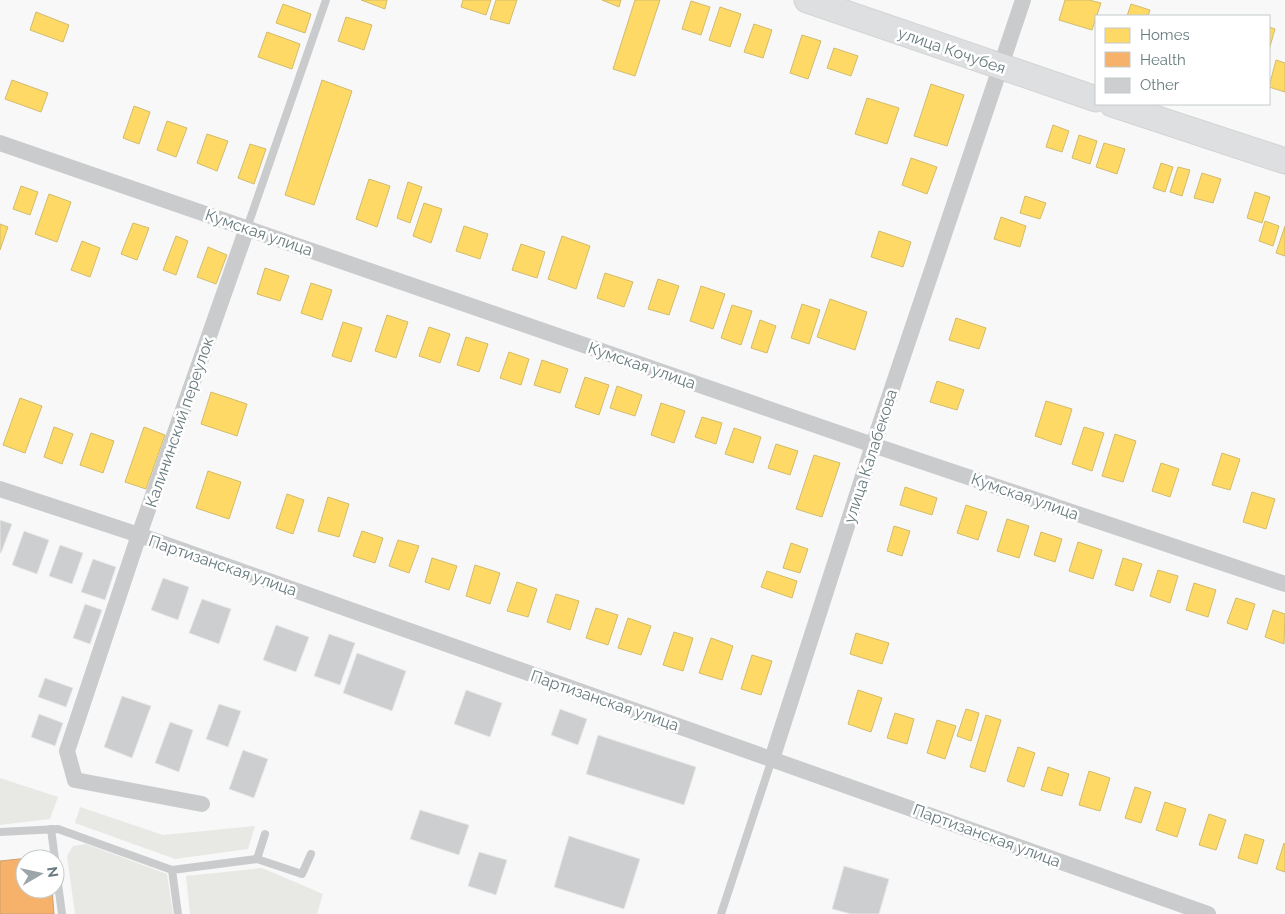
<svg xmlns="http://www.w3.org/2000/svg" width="1285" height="914" font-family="Raleway,sans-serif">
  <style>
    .green { fill: #e8e9e5 }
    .homes { fill: #ffd966; stroke: #d1bc6d }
    .health { fill: #f6b26b; stroke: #cba171 }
    .building { fill: #cccecf; stroke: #e8e8e8 }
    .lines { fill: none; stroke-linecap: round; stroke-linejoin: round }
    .primary-casing { stroke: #d3d4d4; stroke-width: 27 }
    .lane { stroke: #c9cbcc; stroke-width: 8 }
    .street { stroke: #c9cbcc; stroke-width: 16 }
    .primary { stroke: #dedfe0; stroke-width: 25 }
    .labels { text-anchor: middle; stroke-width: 5; stroke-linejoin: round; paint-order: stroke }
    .street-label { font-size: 16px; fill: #677a7e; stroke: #fff }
  </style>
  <rect width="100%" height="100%" fill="#f8f8f8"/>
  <g class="green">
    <polygon points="0,778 58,797 50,819 0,825"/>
    <polygon points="80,807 163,835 255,826 248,849 175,859 75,823"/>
    <polygon points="86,844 167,874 173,914 75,914 67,856 73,846"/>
    <polygon points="262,868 323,894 317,914 190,914 186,876"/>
  </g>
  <g class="homes">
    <polygon points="361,0 387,0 385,9"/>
    <polygon points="463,0 491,0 486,15 461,7"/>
    <polygon points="496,0 517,0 509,24 490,19"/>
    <polygon points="602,0 621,0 619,7"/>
    <polygon points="635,0 660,0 635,76 613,69"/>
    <polygon points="1065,0 1089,0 1101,3 1092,30 1059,20"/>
    <polygon points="691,1 710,7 701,35 682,29"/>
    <polygon points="283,4 311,14 305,33 276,23"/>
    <polygon points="1131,4 1150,10 1148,16 1127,16"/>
    <polygon points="720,7 741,14 730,47 709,40"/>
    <polygon points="36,12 69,25 63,42 30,30"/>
    <polygon points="346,17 372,25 364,50 338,41"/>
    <polygon points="754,24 772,30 763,58 744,52"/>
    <polygon points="1269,27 1275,29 1269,50"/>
    <polygon points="267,32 300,44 292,69 258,57"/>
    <polygon points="802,35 821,41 808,79 790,73"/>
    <polygon points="834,48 858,56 851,76 827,68"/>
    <polygon points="1276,60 1285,63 1285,92 1269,87"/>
    <polygon points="12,80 48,93 41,112 5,99"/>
    <polygon points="322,80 352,91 314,205 285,195"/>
    <polygon points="931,84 964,95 947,146 914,136"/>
    <polygon points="867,98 899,108 887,144 855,134"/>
    <polygon points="134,106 150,112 139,144 123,138"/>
    <polygon points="167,121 187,128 176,157 157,150"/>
    <polygon points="1053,125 1069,131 1062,152 1046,147"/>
    <polygon points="207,134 228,141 217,171 197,163"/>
    <polygon points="1079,135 1097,141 1090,164 1072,158"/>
    <polygon points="1104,143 1125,149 1117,174 1096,167"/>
    <polygon points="250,144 266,149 254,184 238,178"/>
    <polygon points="911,158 937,167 927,194 902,185"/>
    <polygon points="1161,163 1173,167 1165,192 1153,188"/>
    <polygon points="1178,167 1190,170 1182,196 1170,192"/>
    <polygon points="1202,173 1221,179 1213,203 1194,198"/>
    <polygon points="369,179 390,186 377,227 356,219"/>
    <polygon points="408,182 422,187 410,223 397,218"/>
    <polygon points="21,186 38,192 30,215 13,209"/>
    <polygon points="1255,192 1270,197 1262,223 1247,218"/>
    <polygon points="49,194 71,202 57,242 35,234"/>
    <polygon points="1025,196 1046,203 1040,219 1020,213"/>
    <polygon points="424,203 442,209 431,243 413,236"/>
    <polygon points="1001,217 1026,226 1020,247 994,239"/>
    <polygon points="1265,221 1279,226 1273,246 1259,241"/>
    <polygon points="133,223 149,228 137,260 121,254"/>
    <polygon points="0,224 8,227 0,250"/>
    <polygon points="464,226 488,234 480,259 456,251"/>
    <polygon points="1285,226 1285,256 1276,253"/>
    <polygon points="879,231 911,242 903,267 871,257"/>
    <polygon points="176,236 188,241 176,275 163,270"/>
    <polygon points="562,236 590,246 576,289 548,279"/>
    <polygon points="82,241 100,248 90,277 71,270"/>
    <polygon points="521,244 545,252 537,278 512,270"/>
    <polygon points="208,247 227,255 216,284 197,277"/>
    <polygon points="265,268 289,276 280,301 257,294"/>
    <polygon points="605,273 633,282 624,307 597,298"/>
    <polygon points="658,279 679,286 669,315 648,309"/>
    <polygon points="311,283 332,290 322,320 301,313"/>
    <polygon points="701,286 725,294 713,329 690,321"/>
    <polygon points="830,299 867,312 855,350 817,337"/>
    <polygon points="802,304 820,310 809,344 791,338"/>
    <polygon points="732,305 752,311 741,345 721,338"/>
    <polygon points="387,315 408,322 396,358 375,351"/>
    <polygon points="956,318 986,328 979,349 949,340"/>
    <polygon points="760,320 776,326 767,353 751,348"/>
    <polygon points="343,322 362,328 351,362 332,356"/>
    <polygon points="429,327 450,334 440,363 419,356"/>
    <polygon points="466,337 488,344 479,372 457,365"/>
    <polygon points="509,352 529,359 521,385 500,378"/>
    <polygon points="542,360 568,369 560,393 534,385"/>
    <polygon points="585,377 609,385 599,415 575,407"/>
    <polygon points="937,381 964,390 957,410 930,402"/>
    <polygon points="617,386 642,395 635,416 610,408"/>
    <polygon points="211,392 247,404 237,436 201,424"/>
    <polygon points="20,398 42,406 25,453 3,445"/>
    <polygon points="1046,401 1072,409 1061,445 1035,436"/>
    <polygon points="661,403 685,411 674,443 651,435"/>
    <polygon points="702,417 722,423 716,444 695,437"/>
    <polygon points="54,427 73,434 62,464 44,457"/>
    <polygon points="144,427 165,435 146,489 125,482"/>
    <polygon points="1084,427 1104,433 1092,471 1072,464"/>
    <polygon points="734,428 761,437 753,463 725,454"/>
    <polygon points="91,433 114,441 103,473 80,465"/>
    <polygon points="1115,434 1136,441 1123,482 1102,476"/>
    <polygon points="776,444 798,451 790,475 768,468"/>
    <polygon points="1222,453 1240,459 1230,490 1212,485"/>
    <polygon points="814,455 840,463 822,517 796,509"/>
    <polygon points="1161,463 1179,469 1170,497 1152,491"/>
    <polygon points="208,471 241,482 229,519 196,508"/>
    <polygon points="905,487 937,498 932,515 900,505"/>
    <polygon points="1252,492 1275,499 1266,529 1243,522"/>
    <polygon points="287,494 304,500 293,534 276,528"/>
    <polygon points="328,497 349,504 339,537 318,531"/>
    <polygon points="966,505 987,512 978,540 957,533"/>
    <polygon points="1007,519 1029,526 1019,558 997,551"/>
    <polygon points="894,526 910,531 902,556 887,551"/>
    <polygon points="362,531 383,538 375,563 353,556"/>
    <polygon points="1041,532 1062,539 1055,562 1034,555"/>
    <polygon points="398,540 419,546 409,573 389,566"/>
    <polygon points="1078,542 1102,550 1093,579 1069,571"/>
    <polygon points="791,543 808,549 800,573 783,568"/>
    <polygon points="432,558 457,566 449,590 425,582"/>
    <polygon points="1123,558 1142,564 1133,591 1115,585"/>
    <polygon points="475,565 500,573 490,604 466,596"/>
    <polygon points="1158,570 1178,576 1170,603 1150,596"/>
    <polygon points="767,571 797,581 792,598 761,587"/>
    <polygon points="517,582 537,589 528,617 507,611"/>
    <polygon points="1194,583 1216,590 1208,617 1186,610"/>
    <polygon points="556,594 579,601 570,630 547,622"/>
    <polygon points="1236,598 1255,604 1247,630 1227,623"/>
    <polygon points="596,608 618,615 608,645 586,638"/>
    <polygon points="1273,610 1285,614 1284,644 1265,637"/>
    <polygon points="628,618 651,626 641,655 618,648"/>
    <polygon points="674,632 693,638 683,671 663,665"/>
    <polygon points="856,633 889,643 882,664 850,654"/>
    <polygon points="711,638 733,646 722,680 699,673"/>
    <polygon points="752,655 772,661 761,695 741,689"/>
    <polygon points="858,690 882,698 871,732 848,724"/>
    <polygon points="966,709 979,713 971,741 957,736"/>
    <polygon points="895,713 914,719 907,744 887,738"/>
    <polygon points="986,715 1001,720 985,772 970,767"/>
    <polygon points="937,720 956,726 945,759 927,753"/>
    <polygon points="1018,747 1035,753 1024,787 1007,781"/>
    <polygon points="1048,767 1069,774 1062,796 1041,790"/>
    <polygon points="1089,771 1110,778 1100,811 1079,805"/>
    <polygon points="1135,787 1151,792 1141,823 1125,818"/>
    <polygon points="1165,802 1186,809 1177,837 1156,830"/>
    <polygon points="1209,814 1226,820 1216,850 1199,845"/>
    <polygon points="1245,834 1264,840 1257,864 1238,858"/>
    <polygon points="1284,843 1285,844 1285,872 1276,869"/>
  </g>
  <polygon class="health" points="48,856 48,859 25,859 25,889 52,889 54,914 0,914 0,861"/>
  <g class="building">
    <polygon points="0,520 12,524 1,553 0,553"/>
    <polygon points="24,531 49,540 37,574 12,565"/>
    <polygon points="60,545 83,553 72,584 49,576"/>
    <polygon points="93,559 116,567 105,600 81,592"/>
    <polygon points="163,578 189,587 178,620 151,610"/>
    <polygon points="202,599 231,609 219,644 189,633"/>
    <polygon points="85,604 102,610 90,644 73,638"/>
    <polygon points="276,625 309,637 296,672 263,660"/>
    <polygon points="329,634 355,643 340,685 314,676"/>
    <polygon points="357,653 406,671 392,711 343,693"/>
    <polygon points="45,678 73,688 66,707 38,697"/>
    <polygon points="466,690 502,703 490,737 454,724"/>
    <polygon points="122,696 151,706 132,758 104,747"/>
    <polygon points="219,704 241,711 228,747 206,739"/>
    <polygon points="560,709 587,719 578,745 551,735"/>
    <polygon points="39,714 63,723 55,746 31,737"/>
    <polygon points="170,722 193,730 179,772 155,763"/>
    <polygon points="598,735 696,767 684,805 586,774"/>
    <polygon points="243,750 268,759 254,798 229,789"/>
    <polygon points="420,810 469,825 459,855 410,839"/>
    <polygon points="569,836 640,859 624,909 554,887"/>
    <polygon points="479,852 507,860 496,895 468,886"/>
    <polygon points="844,866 889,879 879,914 851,914 832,909"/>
  </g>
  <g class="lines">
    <defs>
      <g id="primary">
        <polyline points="807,0 1096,99"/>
        <polyline points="1112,104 1285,161"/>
      </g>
    </defs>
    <use href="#primary" class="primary-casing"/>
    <g class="lane">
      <polyline points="247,228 326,0"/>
      <polyline points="51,829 55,859"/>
      <polyline points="0,832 58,829 172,870 178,914"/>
      <polyline points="257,859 265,834"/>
      <polyline points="55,861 62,914"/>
      <polyline points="172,870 257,859 302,874 311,854"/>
      <polyline points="721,914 772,759"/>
    </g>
    <g class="street">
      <polyline points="0,143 873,445 1285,584"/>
      <polyline points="0,489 139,535 1208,914"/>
      <polyline points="772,759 873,445 1023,0"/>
      <polyline points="202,804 75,780 67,751 139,535 247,228"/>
    </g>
    <use href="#primary" class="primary"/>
  </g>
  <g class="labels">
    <g class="street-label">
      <text transform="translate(952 50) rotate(19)" y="6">улица Кочубея</text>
      <text transform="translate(259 232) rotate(19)" y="6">Кумская улица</text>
      <text transform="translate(642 365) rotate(19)" y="6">Кумская улица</text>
      <text transform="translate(179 422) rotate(-71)" y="6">Калининский переулок</text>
      <text transform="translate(870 456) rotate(-72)" y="6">улица Калабекова</text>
      <text transform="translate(1025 496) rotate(19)" y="6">Кумская улица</text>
      <text transform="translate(223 565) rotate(19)" y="6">Партизанская улица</text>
      <text transform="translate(605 700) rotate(19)" y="6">Партизанская улица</text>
      <text transform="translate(987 835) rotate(20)" y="6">Партизанская улица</text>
    </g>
  </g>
  <rect x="1095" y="15" width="175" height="90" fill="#ffffff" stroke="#c2cacb"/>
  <rect x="1105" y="28" width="25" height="15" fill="#ffd966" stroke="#c2cacb"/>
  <text x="1140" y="40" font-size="15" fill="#677a7e">Homes</text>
  <rect x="1105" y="52" width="25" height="15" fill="#f6b26b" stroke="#c2cacb"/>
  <text x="1140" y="65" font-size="15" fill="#677a7e">Health</text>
  <rect x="1105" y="78" width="25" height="15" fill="#cccecf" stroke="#c2cacb"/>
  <text x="1140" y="90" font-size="15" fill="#677a7e">Other</text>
  <g transform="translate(40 874) rotate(81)"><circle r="24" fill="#ffffff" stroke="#c2cacb"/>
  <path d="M0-4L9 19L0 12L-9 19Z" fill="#9aa6a9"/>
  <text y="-8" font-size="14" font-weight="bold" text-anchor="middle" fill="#677a7e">N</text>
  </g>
</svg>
